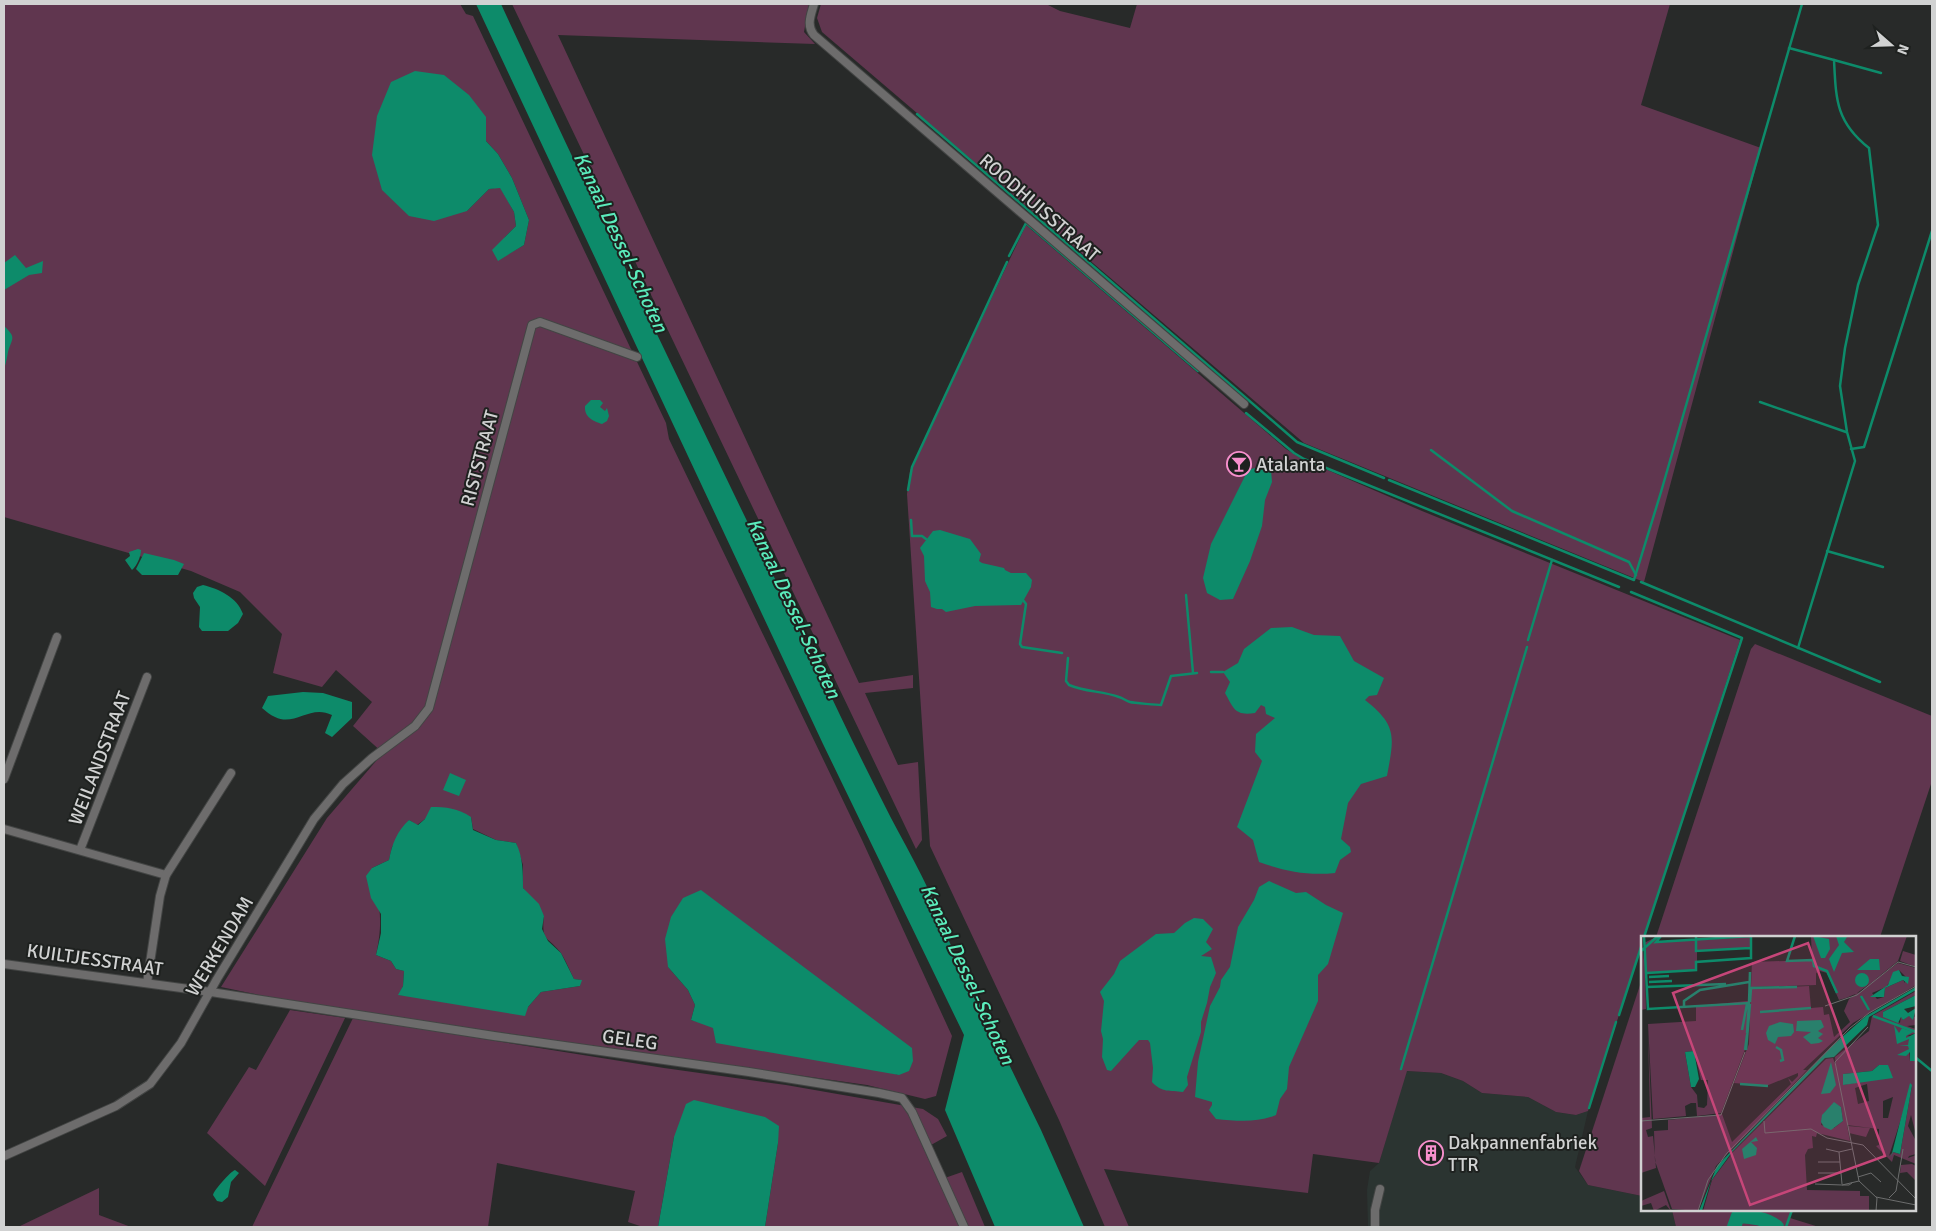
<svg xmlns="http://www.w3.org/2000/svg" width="1936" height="1231" font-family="Signika,sans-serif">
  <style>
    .built { fill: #2b3431 }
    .green { fill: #60364f; fill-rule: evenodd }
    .water { fill: #0d8b6a }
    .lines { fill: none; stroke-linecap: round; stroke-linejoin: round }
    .stream { stroke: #0d8b6a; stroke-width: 2.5 }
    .river { stroke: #0d8b6a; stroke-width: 14 }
    .street-casing { stroke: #434544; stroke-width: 10 }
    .street { stroke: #6d6c6c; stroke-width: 8 }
    .labels { text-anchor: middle; stroke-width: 4; stroke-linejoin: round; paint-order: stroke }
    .street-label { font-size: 19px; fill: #d1d2d2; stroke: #1e211f }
    .poi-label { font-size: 19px; fill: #d1d2d2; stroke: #1e211f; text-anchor: start }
    .water-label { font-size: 20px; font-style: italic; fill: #5becbc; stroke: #1e211f }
    .inset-river { fill: none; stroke: #0d8b6a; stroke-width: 2.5 }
    .inset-road { fill: none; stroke: #6c6d6d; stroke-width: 1 }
    .view { fill: #c64679; fill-opacity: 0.15; stroke: #c64679; stroke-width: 2.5 }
    .inset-edge { fill: none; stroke: #d1d2d2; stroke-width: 2.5 }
  </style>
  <rect width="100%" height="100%" fill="#282a29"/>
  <polygon class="built" points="1406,1071 1441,1073 1463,1081 1482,1093 1528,1097 1556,1112 1576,1115 1588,1111 1575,1167 1588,1185 1642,1196 1642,1210 1672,1210 1676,1227 1368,1227 1367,1190 1370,1171 1379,1163"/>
  <g class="green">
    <path d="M4,4H460L466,14L473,16L666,423L669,439L862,840L952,1036L936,1096L925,1099L867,1085L302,1004L221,987L327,818L383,753L353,726L372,702L336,670L322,687L273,673L282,634L240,592L191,571L4,517ZM486,117V141L498,154L512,178L529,220L524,245L498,260L505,237L516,226L514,212L500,187L489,189L467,211ZM471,817L473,829L496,840L516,843L523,865V888L544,916C541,942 548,936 561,953C566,961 570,971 574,979L581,980L580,986L541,992L528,1007L399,995L403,986L404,971L396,969L391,961L376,955C384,919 379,902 372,868L389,860L392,847L409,820L417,825L425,819ZM668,967L899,1075L691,1020L695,1005L688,990Z"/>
    <polygon points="512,4 809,4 804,32 815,44 558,35 859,683 913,675 913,688 865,693 898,765 918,762 922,840 916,849"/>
    <polygon points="821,4 1046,4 1060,11 1130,28 1137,4 1670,4 1641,105 1761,148 1644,582 1304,443 822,32 817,18"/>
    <polygon points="1026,225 1286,449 1302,459 1422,511 1740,640 1588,1111 1576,1115 1556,1112 1528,1097 1482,1093 1463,1081 1441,1073 1407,1071 1379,1163 1313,1154 1308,1193 1104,1169 1129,1227 1105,1227 1059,1120 930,846 907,494 910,471 914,462"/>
    <polygon points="1755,644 1932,716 1932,781 1880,937 1656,937 1751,649"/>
    <polygon points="1642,979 1642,1196 1588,1185 1579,1171"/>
    <polygon points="290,1010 345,1018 265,1186 207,1133 249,1067 256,1070"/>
    <polygon points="353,1018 664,1068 786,1085 923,1109 938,1119 947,1136 931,1145 942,1179 962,1172 985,1227 765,1227 778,1143 674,1137 658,1227 643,1227 628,1222 635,1191 497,1163 488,1227 252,1227"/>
    <polygon points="99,1188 99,1215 131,1227 18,1227"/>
    <polygon points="1672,1210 1792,1210 1790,1218 1819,1227 1676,1227"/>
  </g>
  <g class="water">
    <path d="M473,4H501C603,225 710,444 816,664C840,716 865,767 891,818C911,856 934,894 946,935L1041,1130L1084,1227H995L945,1110L964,1035L823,744L476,4Z"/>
    <polygon points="415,71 444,75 469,95 486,117 486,141 498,154 512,178 529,220 524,245 498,261 492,250 516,226 514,212 500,188 489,189 467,211 434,221 409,216 382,190 372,155 377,116 391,82"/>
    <polygon points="15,255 26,268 43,261 42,273 29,275 4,290 4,263"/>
    <path d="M4,326C17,338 12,338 8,352C7,358 6,363 4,369Z"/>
    <path d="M591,400H600L603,403L600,407L605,411L607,408L609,416L607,421L602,424C593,421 584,417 585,406Z"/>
    <polygon points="1255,468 1271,470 1272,482 1265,500 1262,526 1250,561 1233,599 1220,600 1207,593 1203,578 1211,544 1248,470"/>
    <polygon points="940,530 970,539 981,554 979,561 982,563 1004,568 1005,570 1011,573 1026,573 1032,580 1031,587 1021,605 975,606 946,612 942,609 937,609 931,607 930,592 925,581 924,556 920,548 933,531"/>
    <path d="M138,549L141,550C141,556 137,566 132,570L125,560L130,556L129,552Z"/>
    <polygon points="144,553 174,560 184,564 178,575 142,575 136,569"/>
    <path d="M203,585C219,589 237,597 243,614L238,623L228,631H202L199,627L200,607L194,598L193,593L197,587Z"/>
    <path d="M1292,627L1314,635L1340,636L1354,661L1384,678L1377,695L1369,696L1365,700C1398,726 1394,737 1387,776L1361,784L1348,803L1341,839L1350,847L1351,852L1340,860L1335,873C1308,876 1284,871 1259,862L1253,840L1237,827L1262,761L1255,752L1256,734L1275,718L1266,714L1265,707L1261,705L1255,713C1235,716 1234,709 1225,693L1230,682L1223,672L1238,663L1244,649L1271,628Z"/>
    <path d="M303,692L323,693L352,702V718L332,737L325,733L332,715C310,704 295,727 275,717C270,715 266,711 262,708L268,696Z"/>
    <polygon points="450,773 466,780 459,796 443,790"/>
    <path d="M431,807C446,807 458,808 471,817L473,830L496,840L516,843C523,857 523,872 523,888L539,904L544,916L542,929L548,941L561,953L574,979L582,980L580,986L541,992L528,1007L525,1016L398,995L403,986L404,971L396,969L391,961L376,955L381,933V914L371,898L366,876L372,868L389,860C392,844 397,831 409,820L418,825L425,819Z"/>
    <path d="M1269,881L1296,893L1306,892L1326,905L1343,913L1328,964L1318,975V1001L1289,1067L1287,1089L1280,1099L1276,1115C1257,1123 1237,1121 1216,1119L1209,1110L1212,1105V1102L1195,1097L1198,1062L1210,1006L1220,987L1221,980L1230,967L1238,927L1254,900L1259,887Z"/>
    <polygon points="701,890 912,1048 913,1061 909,1071 899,1075 716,1043 713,1028 691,1020 695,1005 688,990 668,967 665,939 671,917 683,898"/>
    <path d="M1194,918L1203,919L1213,929L1206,942L1212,949L1201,956L1211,957L1216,973L1210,987L1207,1003L1201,1022V1032L1187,1077L1188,1085L1183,1092C1170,1090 1162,1093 1152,1082L1153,1068L1150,1043L1148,1040H1139L1111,1071L1107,1070L1102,1057L1103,1039L1101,1031L1104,1001L1100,992L1114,974L1120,961L1156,934L1174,933L1185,923Z"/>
    <polygon points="694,1100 765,1117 779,1126 778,1143 765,1227 658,1227 674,1137 686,1104"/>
    <path d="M235,1170L239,1173L231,1182L228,1197L222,1202L217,1201L213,1195C214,1190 230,1172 235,1170Z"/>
  </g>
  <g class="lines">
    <g class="stream">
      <path d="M1789,48L1834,60C1836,100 1836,122 1869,148L1878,225L1858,285L1845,348L1840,386L1847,432L1855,461L1798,648"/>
      <polyline points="1834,60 1881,73"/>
      <polyline points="917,114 1297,442 1384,478"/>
      <polyline points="1009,256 1026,223 1198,371"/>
      <polyline points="1760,402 1846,432"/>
      <polyline points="1246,413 1294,453 1304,459 1619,587"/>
      <polyline points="1851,449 1864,447 1932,231"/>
      <polyline points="1431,450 1512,511 1629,562 1636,575"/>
      <polyline points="1389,480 1634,580 1661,492 1802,4"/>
      <polyline points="908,490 912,467 1007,262"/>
      <polyline points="911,520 912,536 922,536 926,539"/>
      <polyline points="1827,551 1883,567"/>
      <polyline points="1641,582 1880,682"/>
      <polyline points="1631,592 1742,638 1644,937"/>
      <polyline points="1186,595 1193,673"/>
      <polyline points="1023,600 1026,604 1020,644 1022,647 1062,653"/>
      <polyline points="1528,640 1552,560"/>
      <path d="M1068,658L1066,681L1069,685C1085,692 1103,691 1119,697C1123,698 1126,701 1130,702C1134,703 1158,705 1161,705L1171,676L1197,673"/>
      <polyline points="1211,672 1223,672"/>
      <polyline points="1619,1015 1642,944"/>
      <polyline points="1915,1057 1932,1071"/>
      <polyline points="1401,1069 1527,647"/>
      <polyline points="1589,1108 1616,1022"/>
      <polyline points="1786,1227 1792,1210"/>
    </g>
    <path class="river" d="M1734,1227L1738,1216C1752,1217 1766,1218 1777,1227"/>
    <defs>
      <g id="street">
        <path d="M814,4C811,15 806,25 814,35L1244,404"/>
        <polyline points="4,779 57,637"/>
        <polyline points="4,829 166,875"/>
        <polyline points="80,850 147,677"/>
        <polyline points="4,964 211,992 494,1036 749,1072 879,1093 902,1098 912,1112 964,1227"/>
        <polyline points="147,983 160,896 166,875 231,773"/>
        <polyline points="4,1156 116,1106 150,1084 181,1043 217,979 314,819 343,784 372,758 415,726 429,708 532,325 540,322 637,357"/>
        <polyline points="1375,1227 1375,1210 1380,1189"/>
      </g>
    </defs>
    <use href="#street" class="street-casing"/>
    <use href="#street" class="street"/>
  </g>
  <defs>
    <symbol id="bar-ring" viewBox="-11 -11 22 22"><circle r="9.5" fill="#1e211f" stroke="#f790cd" stroke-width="1.5"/><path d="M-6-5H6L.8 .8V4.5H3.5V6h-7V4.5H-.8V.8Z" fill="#f790cd"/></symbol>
    <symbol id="building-ring" viewBox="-11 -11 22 22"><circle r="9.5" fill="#1e211f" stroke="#f790cd" stroke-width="1.5"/><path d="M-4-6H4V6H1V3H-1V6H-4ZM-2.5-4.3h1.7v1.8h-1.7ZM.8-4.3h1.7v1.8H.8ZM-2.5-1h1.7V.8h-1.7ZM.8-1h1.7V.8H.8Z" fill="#f790cd"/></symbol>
  </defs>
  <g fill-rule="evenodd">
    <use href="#bar-ring" x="1225" y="450" width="28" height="28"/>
    <use href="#building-ring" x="1417" y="1139" width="28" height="28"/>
  </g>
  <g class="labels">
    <g class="street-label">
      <text transform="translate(1040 207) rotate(41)" y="7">ROODHUISSTRAAT</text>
      <text transform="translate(479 458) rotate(-75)" y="7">RISTSTRAAT</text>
      <text transform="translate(99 758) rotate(-69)" y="7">WEILANDSTRAAT</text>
      <text transform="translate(219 946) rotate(-59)" y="7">WERKENDAM</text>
      <text transform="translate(95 959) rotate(8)" y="7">KUILTJESSTRAAT</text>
      <text transform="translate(630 1039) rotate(8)" y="7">GELEG</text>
    </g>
    <g class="poi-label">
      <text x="1256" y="471">Atalanta</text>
      <text x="1448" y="1149">Dakpannenfabriek<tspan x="1448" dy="22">TTR</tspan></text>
    </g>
    <g class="water-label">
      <text transform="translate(621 242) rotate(65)" y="7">Kanaal Dessel-Schoten</text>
      <text transform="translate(794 608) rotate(65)" y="7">Kanaal Dessel-Schoten</text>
      <text transform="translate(968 974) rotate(65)" y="7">Kanaal Dessel-Schoten</text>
    </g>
  </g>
  <g transform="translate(1641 936)">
    <rect width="275" height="275" fill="#282a29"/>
    <path d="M0,0L3,24V7L17,0H21L16,6L110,1V12L56,15V34L4,37L5,73L0,74ZM170,0H266L257,25L219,56L205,62L198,64L186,37L179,35L175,37V49L110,51L111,26L171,24ZM262,15L275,19V31L259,25ZM257,27L275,32V49L212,87L162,134H166L75,230L57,275L31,273L14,225L13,195L27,194V184L81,178L91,206L150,148L147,142L151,146L157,140V137L125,150L93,147L108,108L110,53L168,50L170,72L182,71L183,79L188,78L193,101L209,86L203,75L208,63ZM258,34L265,41L264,47L262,44L244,52L243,61L236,63L231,57L245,51ZM275,55V59L242,76L259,87L260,80L262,84L267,80L275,81V89L266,90L275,93V97L266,100L275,101L269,103L268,113L269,125L275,124V199L270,179L267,190L275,205V218L268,220L267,222L275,219V228L253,219L251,226L235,210L238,209V193L206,189L209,205L176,197L175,201L171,200L172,212L167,213L164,219L166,254L219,255V260H228V274L62,275L71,244L92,216L185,123L192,122L195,131L194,121L228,95L231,80ZM238,129H243L234,143L202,149V138L231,135ZM226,148L228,165L217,168L214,152ZM271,149L259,218L252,216L248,220ZM252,161L247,182H242V165ZM193,167L200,171L202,185L193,192L180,189L183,177ZM107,65L106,108L80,177L56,180L55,167H50L44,170L45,180L12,183L7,88L55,85V70ZM53,115L60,144H67L66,169L63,172L57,171L56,159L50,151L44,116ZM7,95L11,192L5,194L7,201L12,200L15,232L0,237V182L9,181ZM207,190L229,192L225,201L208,197ZM271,228L275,230V245L266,236L259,237L260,229ZM23,255L30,275L25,269L13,275L10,267L0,270V265Z" fill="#60364f" fill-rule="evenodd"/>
    <path d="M172,0L188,3L189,13L184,22H180ZM195,0L206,1L203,6L213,16L201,17L193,36L188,23L198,9ZM229,23H238L239,34H216ZM258,34L261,40L268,41L267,48L262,44L244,52L243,61H229L247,49L252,36ZM214 44a7 7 0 1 1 14 0a7 7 0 1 1-14 0ZM275,51V54L228,81L226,89L193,121L184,122L91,216L70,245L61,275H58L76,230L191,110L225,80ZM275,59V70L263,73L267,77L275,72L272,84L268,80L262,84L260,81L257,87L242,81V76ZM180,84L183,91L177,95L182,98L177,102L182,105L178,107L170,108L162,101L170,96L155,95L156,85ZM139,86L152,88L153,96L150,100L137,101L134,108L127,104L125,97L128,90ZM253,89L258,97L261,92L272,96L265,100V102L275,97L274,125H269V116L265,120L256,119L268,113L267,110H258L267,109L268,103L256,108ZM53,115L58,143L54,151H50L44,116ZM190,126L195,149L189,157L180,158ZM238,129H247L252,142L202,149V138L231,135ZM269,147L271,149L259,218L252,216L250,221ZM193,166L200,171L202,185L190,194L183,191L180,186L181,179ZM115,201L117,205L110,206L116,212L115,219L103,223L101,213Z" fill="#0d8b6a"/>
    <path class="inset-river" d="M3,0L7,73L108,67L106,97M20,0L15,6L110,0M55,0V15L109,12M154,0L146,25L172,24M0,15L17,0M172,24L173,30L186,35L196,57M6,37L55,34V26L110,22V0M8,41L28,40M8,46L31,45M6,51L85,48M220,60L228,74M108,66L109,36M109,66L110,52L156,51M43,70V65L59,54L108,46M119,76L170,72M232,80L275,96M101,94L106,68M135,111L140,114L142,124L139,125M104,114L106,99M105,114L109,68M99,148L127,150"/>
    <path class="inset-road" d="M184,70L216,59L257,26L275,31M227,91L194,126L218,245L236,262L235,275M0,185L80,179L104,116M123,185L124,197L170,193L186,202L222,209L275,263M185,213L198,216L211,213M198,216L201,248M177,226H199M177,237H200M217,241L230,237L240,246M211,247L208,249H201L218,245M174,248L201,249M235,261L275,269M248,262L255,255L262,213M57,275L67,244L86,217L209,92L228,77L275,50"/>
    <path class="view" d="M167,7L244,220L109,269L32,57Z"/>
    <rect width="275" height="275" class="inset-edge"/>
  </g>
  <rect width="1936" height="1231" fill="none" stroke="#d1d2d2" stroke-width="10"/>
  <g transform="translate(1891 45) rotate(110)" stroke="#1e211f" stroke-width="4" paint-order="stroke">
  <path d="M0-4L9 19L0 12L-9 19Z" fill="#d1d2d2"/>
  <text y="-8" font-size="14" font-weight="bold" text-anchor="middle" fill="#d1d2d2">N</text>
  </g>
</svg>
